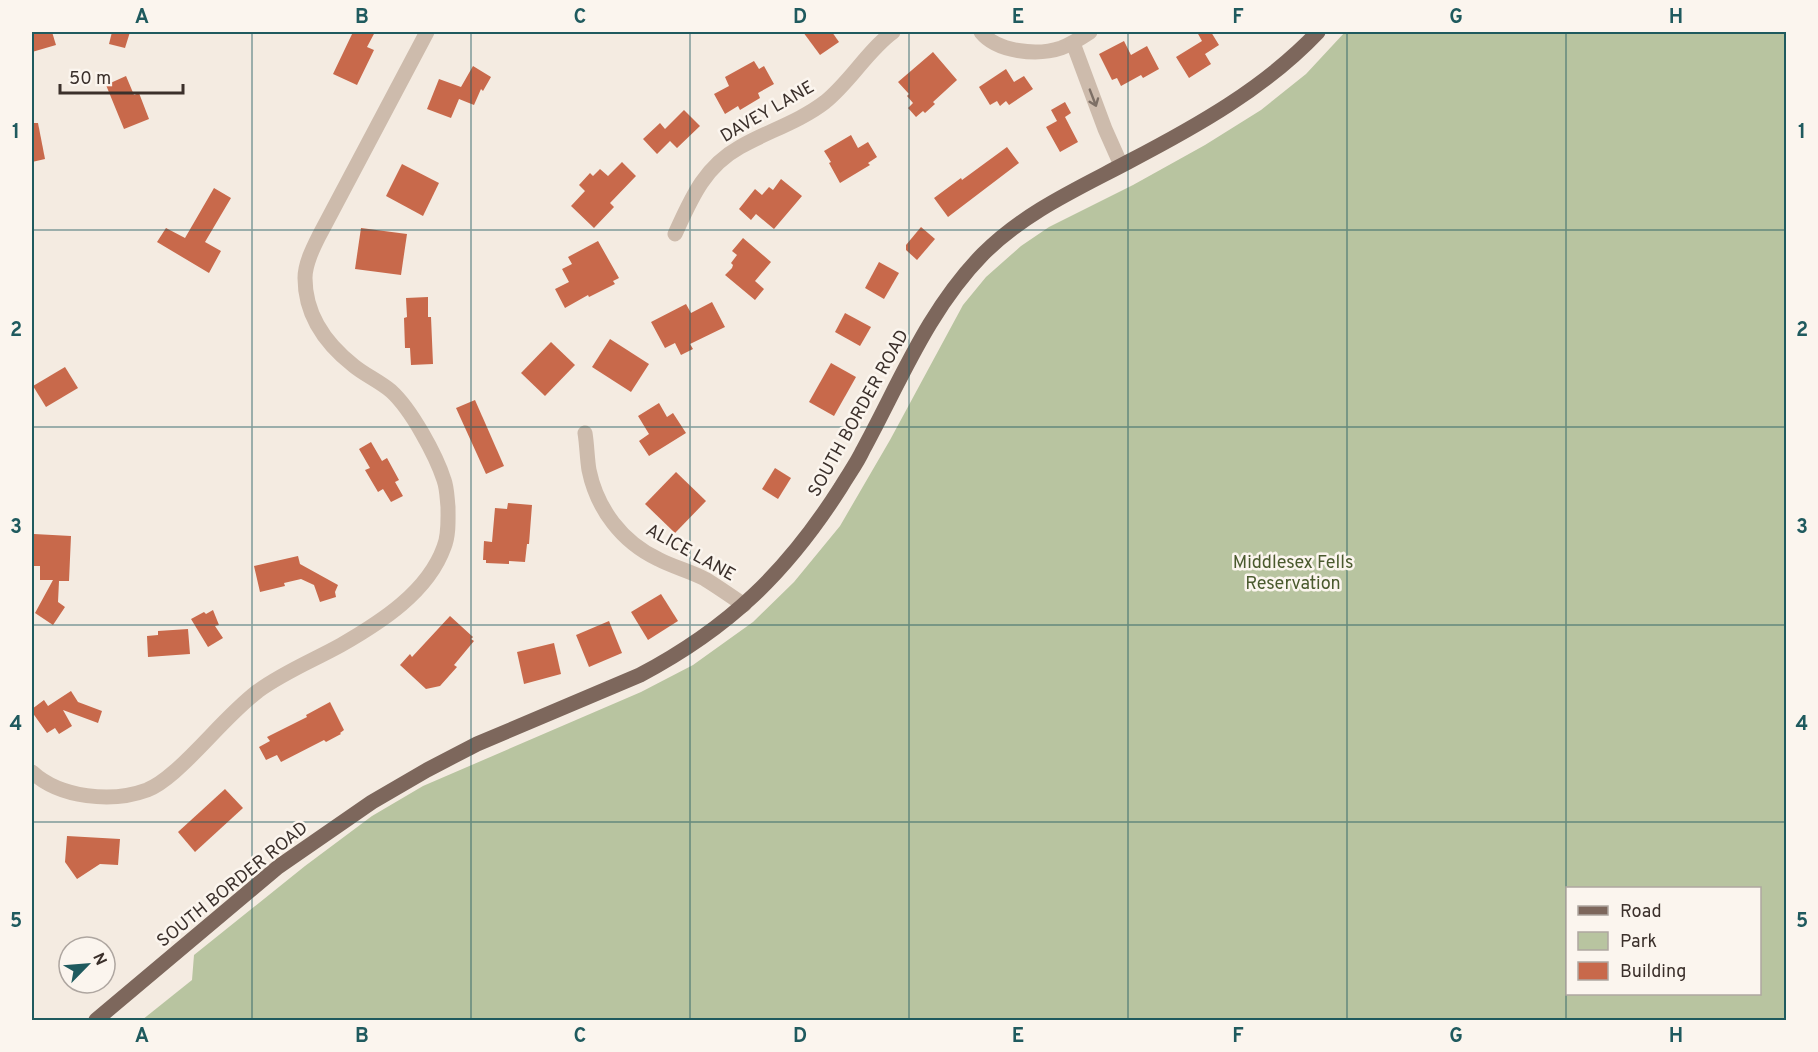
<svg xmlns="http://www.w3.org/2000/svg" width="1818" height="1052" font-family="Overpass,sans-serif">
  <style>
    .green { fill: #b8c4a0; fill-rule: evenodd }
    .building { fill: #c8694b }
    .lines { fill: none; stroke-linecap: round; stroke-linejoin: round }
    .minor { stroke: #cdbbac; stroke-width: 15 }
    .major { stroke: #7d675c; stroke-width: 15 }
    .oneway { stroke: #7d6f65 }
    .grid { fill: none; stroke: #1f5a5e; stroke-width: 1.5; stroke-opacity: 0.55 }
    .labels { text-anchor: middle; stroke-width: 5; stroke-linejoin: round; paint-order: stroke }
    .street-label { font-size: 18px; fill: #3b302b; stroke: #fbf5ee }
    .park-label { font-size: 18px; fill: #4a5a2e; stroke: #fbf5ee }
    .neatline { fill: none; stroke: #1f5a5e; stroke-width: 2 }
    .grid-label { font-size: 20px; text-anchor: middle; font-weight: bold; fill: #1f5a5e }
  </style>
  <rect width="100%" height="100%" fill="#f4ebe1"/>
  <path class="green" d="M1345,32H1786V1020H142L192,980L194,955L305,866L372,816L423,786L641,692L693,665L753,622L794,582L840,526L890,440L963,305L986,277L1021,246L1049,227L1133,185L1205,145L1261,110L1306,74ZM1568,888H1760V994H1568Z"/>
  <g class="building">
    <polygon points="32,32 52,32 56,45 32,52"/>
    <polygon points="112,32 130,32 125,48 109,44"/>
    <polygon points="353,32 375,32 367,47 374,50 357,85 333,74"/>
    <polygon points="803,32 832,32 839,42 820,55"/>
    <polygon points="1197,32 1211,32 1219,45 1205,54 1211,64 1189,78 1176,57 1202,41"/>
    <polygon points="1124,41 1131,55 1147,46 1159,69 1143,78 1141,75 1121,86 1117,78 1112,80 1099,54"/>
    <polygon points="933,52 957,80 933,102 935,104 925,113 923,111 916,117 908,108 913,103 907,96 909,94 898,82"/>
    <polygon points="754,61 759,69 764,66 774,84 758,93 760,98 740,110 738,106 725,114 714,94 729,86 725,77"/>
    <polygon points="473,66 491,77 483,91 481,89 474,105 459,99 451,118 427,109 439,79 461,87"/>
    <polygon points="1006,69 1014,82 1024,76 1033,89 1009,105 1006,101 1000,106 997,101 990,105 979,87"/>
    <polygon points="126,76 134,95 139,93 149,119 124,129 106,85"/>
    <polygon points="1065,102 1071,113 1065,117 1078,142 1060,152 1046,127 1057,121 1051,110"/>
    <polygon points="684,110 700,126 677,148 670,141 657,154 643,139 660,123 665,129"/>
    <polygon points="32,123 38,123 45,159 32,162"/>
    <polygon points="851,135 858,148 868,142 877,157 868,163 870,165 840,183 829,163 831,162 824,151"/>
    <polygon points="1007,147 1019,163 948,217 934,198 961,178 962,180"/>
    <polygon points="622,162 636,176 610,203 614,207 594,228 571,206 585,191 579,185 590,173 593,176 600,169 608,176"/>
    <polygon points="402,164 439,183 423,216 386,196"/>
    <polygon points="781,179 802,196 774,229 756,214 751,220 739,209 755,189 762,195 769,187 773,190"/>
    <polygon points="214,188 231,198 205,242 221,251 209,273 157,242 166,228 185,238"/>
    <polygon points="921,227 935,239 917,260 906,250 906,245"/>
    <polygon points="361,228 407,234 401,275 355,269"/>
    <polygon points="743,238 771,262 755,281 764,289 755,300 725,275 732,268 733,265 731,263 737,255 732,251"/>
    <polygon points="598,241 619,278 613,281 615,284 589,297 588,295 565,308 555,289 569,282 562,269 572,264 568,257"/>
    <polygon points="879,262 899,273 884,299 865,288"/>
    <polygon points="428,297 428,317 431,317 433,364 411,365 410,348 405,348 404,318 407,317 406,298"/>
    <polygon points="712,302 725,327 690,344 693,349 681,355 675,343 665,348 651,322 686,304 691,313"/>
    <polygon points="845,313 871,327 860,346 835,332"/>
    <polygon points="610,339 649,364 631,392 592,367"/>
    <polygon points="551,342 575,365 545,396 521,373"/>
    <polygon points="831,363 856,377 834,416 809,402"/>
    <polygon points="65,367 78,388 46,407 33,386"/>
    <polygon points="475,400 504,466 486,474 456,408"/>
    <polygon points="659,403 667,417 673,413 686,433 649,456 639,441 649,434 638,416"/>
    <polygon points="371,442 382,461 387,458 399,480 395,482 403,496 391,502 383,489 378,492 365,470 370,468 359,449"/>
    <polygon points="775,468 791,478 778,499 762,489"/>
    <polygon points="676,472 706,501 675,533 645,504"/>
    <polygon points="508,503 532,505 529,544 527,544 525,562 509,561 509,564 486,563 486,560 483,560 484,541 492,542 495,508 507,509"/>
    <polygon points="34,534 71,536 69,581 59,581 58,602 65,607 53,625 35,613 53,580 40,580 40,566 34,566"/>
    <polygon points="298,556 300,564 338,585 335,592 336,597 320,602 314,585 301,579 284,583 285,586 260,592 254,566"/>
    <polygon points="661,594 678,621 648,640 631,612"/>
    <polygon points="213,610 219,625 215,626 223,638 208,647 191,619 204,612 206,614"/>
    <polygon points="450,616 473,637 471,639 474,641 454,665 457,667 440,686 426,689 400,665 410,654 412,657"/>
    <polygon points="609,621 622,653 589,667 576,635"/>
    <polygon points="188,629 190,654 148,657 147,636 158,635 158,631"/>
    <polygon points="554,643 561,674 524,684 517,652"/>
    <polygon points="71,691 78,702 102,711 98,723 63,710 72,726 59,734 55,728 47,733 32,712 32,709 44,700 48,706"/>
    <polygon points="330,702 344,730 340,733 341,734 326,742 324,740 281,762 277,755 266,760 259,747 270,741 267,737 307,717 306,715"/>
    <polygon points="225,789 243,808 195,852 178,832"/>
    <polygon points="67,836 120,839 118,865 100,864 77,879 65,862"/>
  </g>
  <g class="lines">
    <g class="minor">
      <path d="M981,32C997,52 1037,56 1061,48C1072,44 1081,38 1090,32"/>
      <polyline points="1073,43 1105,129 1121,165"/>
      <path d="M675,234C691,199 704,167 740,147C768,131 799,122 825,102C851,81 867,51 893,32"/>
      <path d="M585,433C587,445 587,458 589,470C597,509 622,542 658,559C673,567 690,571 705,579C718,587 731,596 744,605"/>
      <path d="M32,772C60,798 112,803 147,790C157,786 166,779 174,772C203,747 227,715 258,691C284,672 314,660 341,645C381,622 428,592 444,547C449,535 448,519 448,507C447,498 447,488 444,480C436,455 411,409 391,391C379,381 365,375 354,366C326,344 305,315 305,278C305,264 313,248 319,236L427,32"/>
    </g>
    <path class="major" d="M96,1020L278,867L372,802L427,770L477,744L640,675C729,628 787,572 841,487C848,475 857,463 863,450C900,382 928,310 983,254C1025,212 1077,189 1128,162C1197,126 1265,88 1318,32"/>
  </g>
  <defs><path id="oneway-shaft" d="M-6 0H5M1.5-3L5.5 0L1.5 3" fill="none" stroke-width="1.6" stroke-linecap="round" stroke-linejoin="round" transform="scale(1.5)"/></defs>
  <use class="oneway" href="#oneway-shaft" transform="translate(1093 98) rotate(69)"/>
  <path class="grid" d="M252,32V1020M471,32V1020M690,32V1020M909,32V1020M1128,32V1020M1347,32V1020M1566,32V1020M32,230H1786M32,427H1786M32,625H1786M32,822H1786"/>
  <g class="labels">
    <g class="street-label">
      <text transform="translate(767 111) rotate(-30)" y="6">DAVEY LANE</text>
      <text transform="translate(858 413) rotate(-61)" y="6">SOUTH BORDER ROAD</text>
      <text transform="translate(691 552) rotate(29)" y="6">ALICE LANE</text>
      <text transform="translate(232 884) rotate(-39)" y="6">SOUTH BORDER ROAD</text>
    </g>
    <g class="park-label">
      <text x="1293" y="568">Middlesex Fells<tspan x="1293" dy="21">Reservation</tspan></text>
    </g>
  </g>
  <rect width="1818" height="1052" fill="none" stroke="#fbf5ee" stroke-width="66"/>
  <rect x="1566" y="887" width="195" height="108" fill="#fbf5ee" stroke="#aea6a0" stroke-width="1.5"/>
  <rect x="1578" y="906" width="30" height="9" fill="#7d675c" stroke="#aea6a0" stroke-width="1.5"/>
  <text x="1620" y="917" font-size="18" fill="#3b302b">Road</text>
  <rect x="1578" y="932" width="30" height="18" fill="#b8c4a0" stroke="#aea6a0" stroke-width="1.5"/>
  <text x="1620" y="947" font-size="18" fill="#3b302b">Park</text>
  <rect x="1578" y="962" width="30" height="18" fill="#c8694b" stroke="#aea6a0" stroke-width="1.5"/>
  <text x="1620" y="977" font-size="18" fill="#3b302b">Building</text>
  <g transform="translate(87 965) rotate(65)"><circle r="28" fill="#fbf5ee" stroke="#aea6a0" stroke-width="1.5"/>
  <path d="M0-4.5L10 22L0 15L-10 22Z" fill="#1f5a5e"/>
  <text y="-9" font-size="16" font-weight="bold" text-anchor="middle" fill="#3b302b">N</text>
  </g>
  <path d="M60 84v9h123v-9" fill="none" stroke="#3b302b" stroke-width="3"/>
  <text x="69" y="84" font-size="18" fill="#3b302b" stroke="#fbf5ee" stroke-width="4.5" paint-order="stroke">50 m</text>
  <rect x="33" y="33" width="1752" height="986" class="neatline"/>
  <g class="grid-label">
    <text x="142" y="23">A</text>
    <text x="362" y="23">B</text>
    <text x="580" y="23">C</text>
    <text x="800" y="23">D</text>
    <text x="1018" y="23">E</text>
    <text x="1238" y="23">F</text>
    <text x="1456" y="23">G</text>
    <text x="1676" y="23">H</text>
    <text x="16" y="138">1</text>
    <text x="1802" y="138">1</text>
    <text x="16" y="336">2</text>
    <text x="1802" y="336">2</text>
    <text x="16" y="533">3</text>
    <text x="1802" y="533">3</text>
    <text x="16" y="730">4</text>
    <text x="1802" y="730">4</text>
    <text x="16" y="927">5</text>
    <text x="1802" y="927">5</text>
    <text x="142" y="1042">A</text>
    <text x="362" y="1042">B</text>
    <text x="580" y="1042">C</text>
    <text x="800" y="1042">D</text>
    <text x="1018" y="1042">E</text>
    <text x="1238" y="1042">F</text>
    <text x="1456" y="1042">G</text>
    <text x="1676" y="1042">H</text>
  </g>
</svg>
